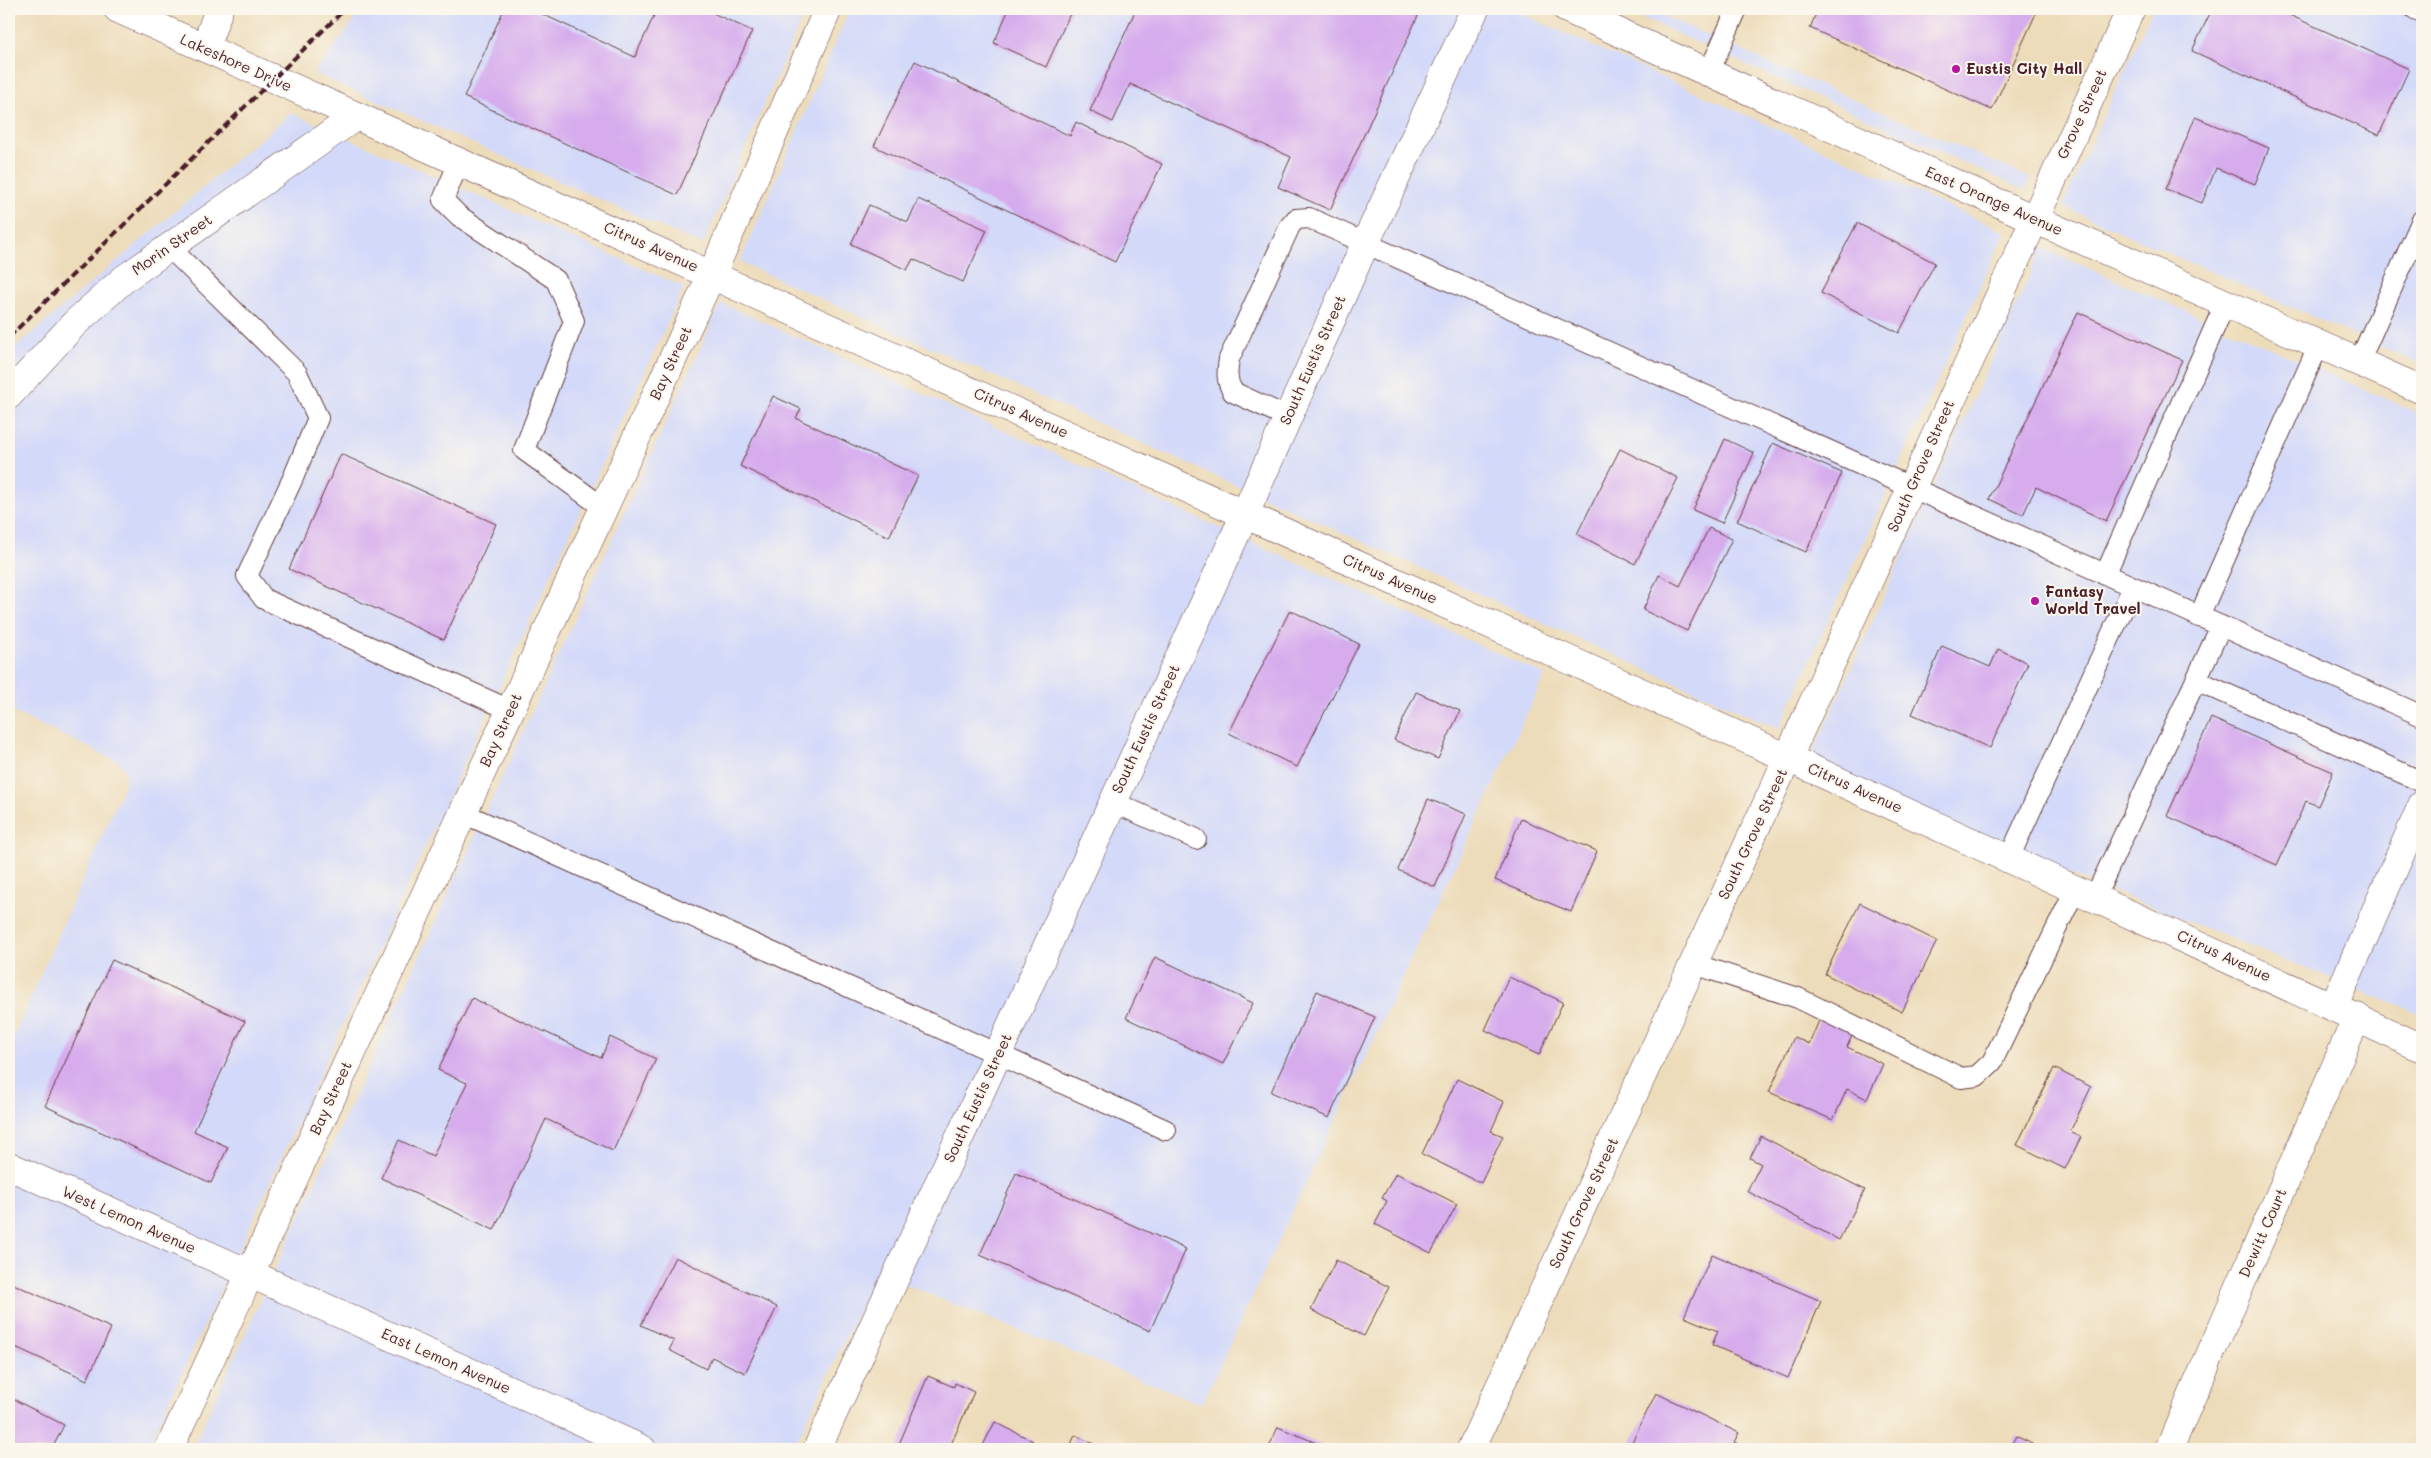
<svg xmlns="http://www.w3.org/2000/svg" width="2431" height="1458" font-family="Mali,sans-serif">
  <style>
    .built { fill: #d3d9f9 }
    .building { fill: #d6aced }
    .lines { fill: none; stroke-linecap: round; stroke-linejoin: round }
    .service-casing { stroke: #623b40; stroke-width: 22 }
    .minor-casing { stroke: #623b40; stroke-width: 29 }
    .tertiary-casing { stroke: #623b40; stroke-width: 29 }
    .secondary-casing { stroke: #623b40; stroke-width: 29 }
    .primary-casing { stroke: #623b40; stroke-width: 29 }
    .service { stroke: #fff; stroke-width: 20 }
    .minor { stroke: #fff; stroke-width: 28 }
    .tertiary { stroke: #fff; stroke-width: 28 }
    .secondary { stroke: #fff; stroke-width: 28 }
    .primary { stroke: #fff; stroke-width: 28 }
    .rail { stroke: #4a1f2b; stroke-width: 4; stroke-dasharray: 8 4; stroke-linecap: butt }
    .poi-dot { fill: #b5179e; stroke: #fbf7ec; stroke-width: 2 }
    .labels { text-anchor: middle; stroke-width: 4; stroke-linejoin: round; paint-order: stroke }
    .street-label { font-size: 15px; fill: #4a1f2b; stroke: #fbf7ec }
    .poi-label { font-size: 15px; font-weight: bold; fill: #4a1f2b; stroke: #fbf7ec; text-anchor: start }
  </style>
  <rect width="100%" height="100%" fill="#fbf7ec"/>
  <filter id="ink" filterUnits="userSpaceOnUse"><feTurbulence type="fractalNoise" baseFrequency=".02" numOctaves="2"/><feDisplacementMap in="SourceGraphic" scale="10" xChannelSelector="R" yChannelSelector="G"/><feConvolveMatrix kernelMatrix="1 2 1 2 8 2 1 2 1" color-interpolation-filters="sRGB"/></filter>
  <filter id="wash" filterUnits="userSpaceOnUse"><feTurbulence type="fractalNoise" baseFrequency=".0096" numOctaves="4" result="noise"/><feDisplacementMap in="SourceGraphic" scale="20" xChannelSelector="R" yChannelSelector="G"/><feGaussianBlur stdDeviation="1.12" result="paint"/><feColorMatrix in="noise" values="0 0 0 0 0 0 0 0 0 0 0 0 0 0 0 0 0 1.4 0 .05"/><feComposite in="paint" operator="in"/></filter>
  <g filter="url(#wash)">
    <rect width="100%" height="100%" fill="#eddcba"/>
    <g class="built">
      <polygon points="363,9 806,9 703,245 314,73"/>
      <polygon points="850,9 1511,9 2005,232 1779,729 740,262"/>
      <polygon points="1623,9 1648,9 2030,178 2025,190"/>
      <polygon points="2153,9 2422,9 2422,365 2062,206"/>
      <polygon points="291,113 684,287 147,1449 9,1449 9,1047 124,786 126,774 121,764 117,761 9,710 9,353"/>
      <polygon points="2042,248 2422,415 2422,1015 1806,768"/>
      <polygon points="721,303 1545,675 1202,1404 877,1273 793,1449 192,1449"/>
    </g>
    <g id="blocks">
      <g class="building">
        <polygon points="504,9 531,9 635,57 657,9 704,9 752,31 677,195 464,97"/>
        <polygon points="1009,9 1072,9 1046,67 994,43"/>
        <polygon points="1136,9 1421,9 1330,210 1278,187 1291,157 1130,84 1113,122 1090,111"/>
        <polygon points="1818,9 2038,9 1992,110 1810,28"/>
        <polygon points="2212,9 2276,9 2409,69 2379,135 2192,51"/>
        <polygon points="915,61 1070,136 1076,122 1162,164 1115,262 874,146"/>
        <polygon points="2195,117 2269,148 2255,184 2216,168 2202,203 2166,189"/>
        <polygon points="918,199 987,230 963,282 913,259 907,270 851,244 869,205 908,222"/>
        <polygon points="1857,223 1935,263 1899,333 1821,293"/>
        <polygon points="2078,312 2182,360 2106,521 2036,487 2023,515 1989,499"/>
        <polygon points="773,396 801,409 796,418 918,476 889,537 740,466"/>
        <polygon points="1725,439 1754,453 1722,523 1693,510"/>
        <polygon points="1773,443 1842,473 1806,552 1737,521"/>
        <polygon points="1620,449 1678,478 1635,564 1577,534"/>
        <polygon points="341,454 496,524 444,640 289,569"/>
        <polygon points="1709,528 1732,539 1687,631 1643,610 1659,575 1680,586"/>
        <polygon points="1290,610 1359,644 1297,767 1229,733"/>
        <polygon points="1942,646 1990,667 1998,649 2028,663 1990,748 1912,714"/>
        <polygon points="1416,692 1460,711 1438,759 1394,740"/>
        <polygon points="2211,718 2333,772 2318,806 2306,801 2277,865 2167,816"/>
        <polygon points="1428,799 1466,814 1435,887 1398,870"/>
        <polygon points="1521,819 1597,851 1571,912 1495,880"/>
        <polygon points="1860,903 1937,941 1902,1012 1825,974"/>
        <polygon points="1155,957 1253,1003 1223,1064 1126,1018"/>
        <polygon points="112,960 245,1021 194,1131 228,1147 211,1183 45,1106"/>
        <polygon points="1509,977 1563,1002 1539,1055 1485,1030"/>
        <polygon points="1317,991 1375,1017 1329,1118 1271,1092"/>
        <polygon points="472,998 601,1058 610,1037 656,1059 613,1151 546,1119 494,1230 381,1178 399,1140 433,1156 467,1083 438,1070"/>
        <polygon points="1821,1016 1854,1031 1847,1047 1883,1064 1867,1099 1847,1089 1833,1120 1769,1092 1794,1037 1809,1044"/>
        <polygon points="2054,1068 2091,1087 2070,1132 2081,1137 2065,1169 2017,1145"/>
        <polygon points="1457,1079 1504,1102 1491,1131 1503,1136 1481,1183 1422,1154"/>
        <polygon points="1761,1136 1865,1190 1839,1240 1747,1191 1761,1164 1750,1158"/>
        <polygon points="1016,1173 1186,1249 1150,1331 980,1255"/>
        <polygon points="1396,1173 1457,1204 1431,1253 1375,1224 1387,1201 1382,1198"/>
        <polygon points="1712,1254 1821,1301 1788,1378 1712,1345 1718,1331 1684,1317"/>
        <polygon points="675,1257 777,1307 745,1373 712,1357 706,1369 669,1350 674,1341 641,1325"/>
        <polygon points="1336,1260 1389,1287 1364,1336 1311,1310"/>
        <polygon points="9,1282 111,1328 87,1380 9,1344"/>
        <polygon points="928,1376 954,1387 955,1383 974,1392 949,1449 897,1449"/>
        <polygon points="1656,1393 1739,1433 1734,1442 1748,1449 1629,1448"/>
        <polygon points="9,1397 64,1425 52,1449 9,1449"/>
        <polygon points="995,1422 1033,1441 1029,1449 981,1449"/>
        <polygon points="1278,1427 1331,1449 1268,1449"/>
        <polygon points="1075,1435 1098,1446 1096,1449 1069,1449"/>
        <polygon points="2016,1436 2042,1449 2009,1449"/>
      </g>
    </g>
  </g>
  <g filter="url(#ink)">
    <use href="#blocks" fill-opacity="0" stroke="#623b40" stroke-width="1"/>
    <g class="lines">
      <defs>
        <g id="service">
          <polyline points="2415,9 2422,12"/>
          <polyline points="1709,72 1737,9"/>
          <polyline points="459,162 443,200 459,216 556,280 574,321 524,450 604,508"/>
          <polyline points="169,247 297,373 318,418 293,478 247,576 264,599 510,710"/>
          <polyline points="2359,362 2422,220"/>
          <path d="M1287,417L1233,392C1226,381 1227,372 1229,359L1290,226L1296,219L1309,218L2422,716"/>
          <polyline points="2105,575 2225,304"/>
          <polyline points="2199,617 2319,344"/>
          <polyline points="2196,680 2422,782"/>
          <polyline points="1113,802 1196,839"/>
          <polyline points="463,813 1166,1130"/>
          <polyline points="2009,858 2133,587"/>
          <polyline points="2095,897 2221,626"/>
          <polyline points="1694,964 1798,998 1961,1078 1977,1076 1992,1062 2076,888"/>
        </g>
        <g id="minor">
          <polyline points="205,48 219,9"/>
          <polyline points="9,395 75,323 124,279 355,117"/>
          <polyline points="1788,758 2422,1048"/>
          <polyline points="2334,1006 2422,805"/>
          <polyline points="9,1166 642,1449"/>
          <polyline points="817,1449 1245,514 1365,244 1475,9"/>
          <polyline points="2169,1449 2357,1017"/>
        </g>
        <polyline id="tertiary" points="118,9 1788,758"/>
        <polyline id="secondary" points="1567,9 2034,219 2422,390"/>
        <g id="primary">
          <polyline points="169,1449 712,274 828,9"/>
          <polyline points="1471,1449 2131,9"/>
        </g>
      </defs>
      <use href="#service" class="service-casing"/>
      <use href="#minor" class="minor-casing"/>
      <use href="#tertiary" class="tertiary-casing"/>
      <use href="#secondary" class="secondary-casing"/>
      <use href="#primary" class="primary-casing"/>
      <use href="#service" class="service"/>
      <use href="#minor" class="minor"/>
      <use href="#tertiary" class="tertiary"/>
      <use href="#secondary" class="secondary"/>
      <use href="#primary" class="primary"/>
      <polyline class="rail" points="9,337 345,9"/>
    </g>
  </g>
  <g class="poi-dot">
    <circle cx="1956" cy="69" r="5"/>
    <circle cx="2035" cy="601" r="5"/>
  </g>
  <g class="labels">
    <g class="street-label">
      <text transform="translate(236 63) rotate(24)" y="5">Lakeshore Drive</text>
      <text transform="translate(2082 114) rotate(-65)" y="5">Grove Street</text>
      <text transform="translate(1994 201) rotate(24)" y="5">East Orange Avenue</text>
      <text transform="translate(172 245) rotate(-35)" y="5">Morin Street</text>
      <text transform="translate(651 247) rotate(24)" y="5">Citrus Avenue</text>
      <text transform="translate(1313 360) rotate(-66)" y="5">South Eustis Street</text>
      <text transform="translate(671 363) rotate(-65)" y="5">Bay Street</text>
      <text transform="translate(1021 413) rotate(24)" y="5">Citrus Avenue</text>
      <text transform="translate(1921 466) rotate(-66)" y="5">South Grove Street</text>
      <text transform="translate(1390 579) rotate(24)" y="5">Citrus Avenue</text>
      <text transform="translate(1146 729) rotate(-65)" y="5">South Eustis Street</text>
      <text transform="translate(501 730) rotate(-65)" y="5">Bay Street</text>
      <text transform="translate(1855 788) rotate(24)" y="5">Citrus Avenue</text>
      <text transform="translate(1753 834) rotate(-65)" y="5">South Grove Street</text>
      <text transform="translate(2224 956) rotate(25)" y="5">Citrus Avenue</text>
      <text transform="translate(331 1098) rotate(-65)" y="5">Bay Street</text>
      <text transform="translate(978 1098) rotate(-65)" y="5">South Eustis Street</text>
      <text transform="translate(1584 1203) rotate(-65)" y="5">South Grove Street</text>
      <text transform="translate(129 1220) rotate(24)" y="5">West Lemon Avenue</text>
      <text transform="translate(2263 1233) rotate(-66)" y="5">Dewitt Court</text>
      <text transform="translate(446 1361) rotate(24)" y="5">East Lemon Avenue</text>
    </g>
    <g class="poi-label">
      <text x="1966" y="74">Eustis City Hall</text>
      <text x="2045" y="597">Fantasy<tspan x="2045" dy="17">World Travel</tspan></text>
    </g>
  </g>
  <rect width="2431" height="1458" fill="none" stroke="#fbf7ec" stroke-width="30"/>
</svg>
